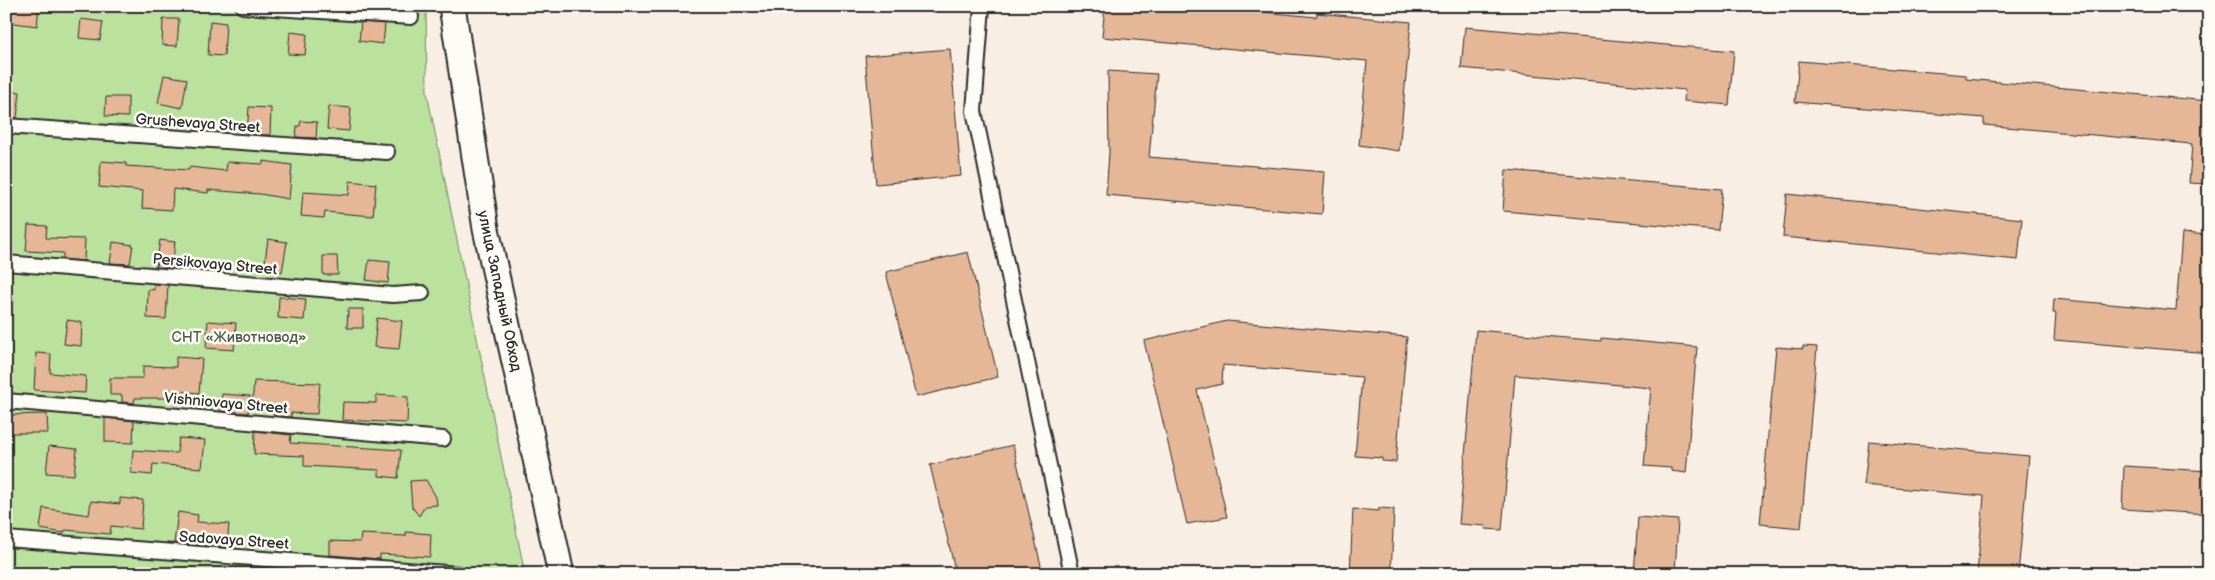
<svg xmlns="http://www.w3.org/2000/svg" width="2215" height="580" font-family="'Balsamiq Sans',sans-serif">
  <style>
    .green { fill: #bae29d; stroke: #728664 }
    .building { fill: #e6b796; stroke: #2b2b2b }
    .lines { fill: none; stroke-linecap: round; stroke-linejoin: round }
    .street-casing { stroke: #2b2b2b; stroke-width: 18 }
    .highway-casing { stroke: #2b2b2b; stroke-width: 29 }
    .street { stroke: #fdfcf7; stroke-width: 14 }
    .highway { stroke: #fdfcf7; stroke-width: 25 }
    .labels { text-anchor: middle; stroke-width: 5; stroke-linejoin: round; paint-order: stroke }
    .street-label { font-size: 15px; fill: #2b2b2b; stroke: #fdfcf7 }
    .park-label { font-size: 15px; fill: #4f5948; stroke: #fdfcf7 }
  </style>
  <rect width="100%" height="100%" fill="#f8eee4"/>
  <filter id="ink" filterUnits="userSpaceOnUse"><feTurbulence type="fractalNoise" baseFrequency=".02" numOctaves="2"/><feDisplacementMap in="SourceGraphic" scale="10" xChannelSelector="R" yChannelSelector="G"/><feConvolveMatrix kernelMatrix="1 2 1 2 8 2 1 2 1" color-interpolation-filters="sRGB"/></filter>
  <g filter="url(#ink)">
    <polygon class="green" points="6,6 426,6 427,93 525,574 6,574"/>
    <g class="building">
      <polygon points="7,6 39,7 37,26 6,22"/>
      <polygon points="1105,6 1201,6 1316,17 1317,13 1411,22 1399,151 1359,145 1367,61 1102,37"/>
      <polygon points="81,19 103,22 100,40 79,38"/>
      <polygon points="163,19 179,19 177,46 162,45"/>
      <polygon points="210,21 226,23 224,56 208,55"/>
      <polygon points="361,22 385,24 383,44 359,41"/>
      <polygon points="1465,27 1734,51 1729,105 1684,101 1685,90 1461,68"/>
      <polygon points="290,32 307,34 305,55 288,54"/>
      <polygon points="950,49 961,176 876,184 865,56"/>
      <polygon points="1799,61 1966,75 1966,79 2209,101 2209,184 2189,183 2192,144 1984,125 1984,118 1795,102"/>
      <polygon points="1108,71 1157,74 1149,157 1325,172 1322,214 1106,195 1109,153"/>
      <polygon points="164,75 187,79 182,108 158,103"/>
      <polygon points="6,90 20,92 17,118 6,117"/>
      <polygon points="106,97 128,97 128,117 105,116"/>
      <polygon points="329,106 351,108 349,131 327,129"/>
      <polygon points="249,107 271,108 270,135 247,134"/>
      <polygon points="301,121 317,122 316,138 296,137 297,126 300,126"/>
      <polygon points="101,161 126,163 126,166 189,170 189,167 226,171 227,162 263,164 263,161 292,165 289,199 260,194 208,190 208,193 173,189 172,210 142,208 143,191 99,187"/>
      <polygon points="1506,170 1722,189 1718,230 1503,211"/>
      <polygon points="350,181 376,184 373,216 325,212 324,218 301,216 303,192 349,195"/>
      <polygon points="1787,194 2022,219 2018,260 1783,237"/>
      <polygon points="28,225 47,226 46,238 85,239 84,261 63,259 63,253 26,251"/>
      <polygon points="2182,233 2209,235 2209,353 2054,340 2056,313 2053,313 2054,299 2176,310"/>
      <polygon points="268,239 287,242 282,272 264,269"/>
      <polygon points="160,240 175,242 172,268 156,267"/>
      <polygon points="113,242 133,245 130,264 110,263"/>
      <polygon points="968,252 998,377 916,397 886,272"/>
      <polygon points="323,256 337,256 338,275 323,275"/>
      <polygon points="369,260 390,262 388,283 366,280"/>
      <polygon points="154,284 168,285 166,319 147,318 148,289 154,290"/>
      <polygon points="279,297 306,299 304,320 278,318"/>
      <polygon points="348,309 363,309 363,328 347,328"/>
      <polygon points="377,318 402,321 399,349 374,347"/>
      <polygon points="67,320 82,322 81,346 64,344"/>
      <polygon points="208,321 236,323 234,350 206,348"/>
      <polygon points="1227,321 1407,337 1396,462 1382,461 1382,458 1355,456 1362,377 1223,365 1222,384 1197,390 1227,517 1187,524 1144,341"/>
      <polygon points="1476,330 1601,341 1601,338 1697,347 1686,473 1671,471 1671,468 1644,466 1651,388 1515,375 1502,530 1485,529 1486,526 1459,524"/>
      <polygon points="1803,346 1817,347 1801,528 1760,524 1776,347 1803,349"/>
      <polygon points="36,353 51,354 50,373 86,376 85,393 34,390"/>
      <polygon points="176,357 202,359 199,393 169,390 169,398 135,398 134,403 122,402 122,395 110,395 110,378 143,378 143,366 176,367"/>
      <polygon points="254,381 320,383 317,414 291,413 291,417 275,416 267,406 252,405"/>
      <polygon points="222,394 250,396 248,413 220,411"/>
      <polygon points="376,395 408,397 407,423 342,420 343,402 376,403"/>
      <polygon points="47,414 48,433 6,433 6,415"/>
      <polygon points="105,418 134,421 133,443 105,442"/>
      <polygon points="255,431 291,435 290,443 401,450 398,478 379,476 379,470 304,466 304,456 254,454"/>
      <polygon points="179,438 205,440 202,468 153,464 152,475 131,473 133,450 177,453"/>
      <polygon points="1869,441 2029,456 2018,574 1977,574 1984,496 1864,485"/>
      <polygon points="1013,445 1042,570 1027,574 956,574 930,465"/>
      <polygon points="49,446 77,449 74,475 46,473"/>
      <polygon points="2124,466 2209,471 2209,514 2122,509"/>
      <polygon points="426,480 436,497 437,505 425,506 419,516 412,507 410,481"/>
      <polygon points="120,498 143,500 141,529 111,526 110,534 65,530 64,533 40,529 43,508 89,515 91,501 120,504"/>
      <polygon points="1379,508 1394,509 1391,574 1350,574 1353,509 1379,511"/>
      <polygon points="178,512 198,515 197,522 229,524 227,547 174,543"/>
      <polygon points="1638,517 1678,520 1675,574 1634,574"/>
      <polygon points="406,532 431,534 430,557 380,554 380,559 330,555 330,541 360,542 361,534 406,536"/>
    </g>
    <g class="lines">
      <defs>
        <g id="street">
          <polyline points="243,6 411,17"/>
          <polyline points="982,6 974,111 1072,574"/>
          <polyline points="6,126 387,152"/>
          <polyline points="6,263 393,295 422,293"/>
          <polyline points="6,401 443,439"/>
          <polyline points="6,539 459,574"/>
        </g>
        <polyline id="highway" points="452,6 486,229 561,574"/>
      </defs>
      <use href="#street" class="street-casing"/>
      <use href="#highway" class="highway-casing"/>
      <use href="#street" class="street"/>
      <use href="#highway" class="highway"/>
    </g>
  </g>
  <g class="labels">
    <g class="street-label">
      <text transform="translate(198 123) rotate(4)" y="5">Grushevaya Street</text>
      <text transform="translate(215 264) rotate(5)" y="5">Persikovaya Street</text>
      <text transform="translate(500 291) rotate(78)" y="5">улица Западный Обход</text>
      <text transform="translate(226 403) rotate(5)" y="5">Vishniovaya Street</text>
      <text transform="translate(234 540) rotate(4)" y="5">Sadovaya Street</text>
    </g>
    <g class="park-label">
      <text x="239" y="342">СНТ «Животновод»</text>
    </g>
  </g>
  <rect width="2215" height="580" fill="none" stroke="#fdfcf7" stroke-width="25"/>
  <rect x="12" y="12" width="2190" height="555" fill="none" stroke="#2b2b2b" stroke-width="2" filter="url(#ink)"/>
</svg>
